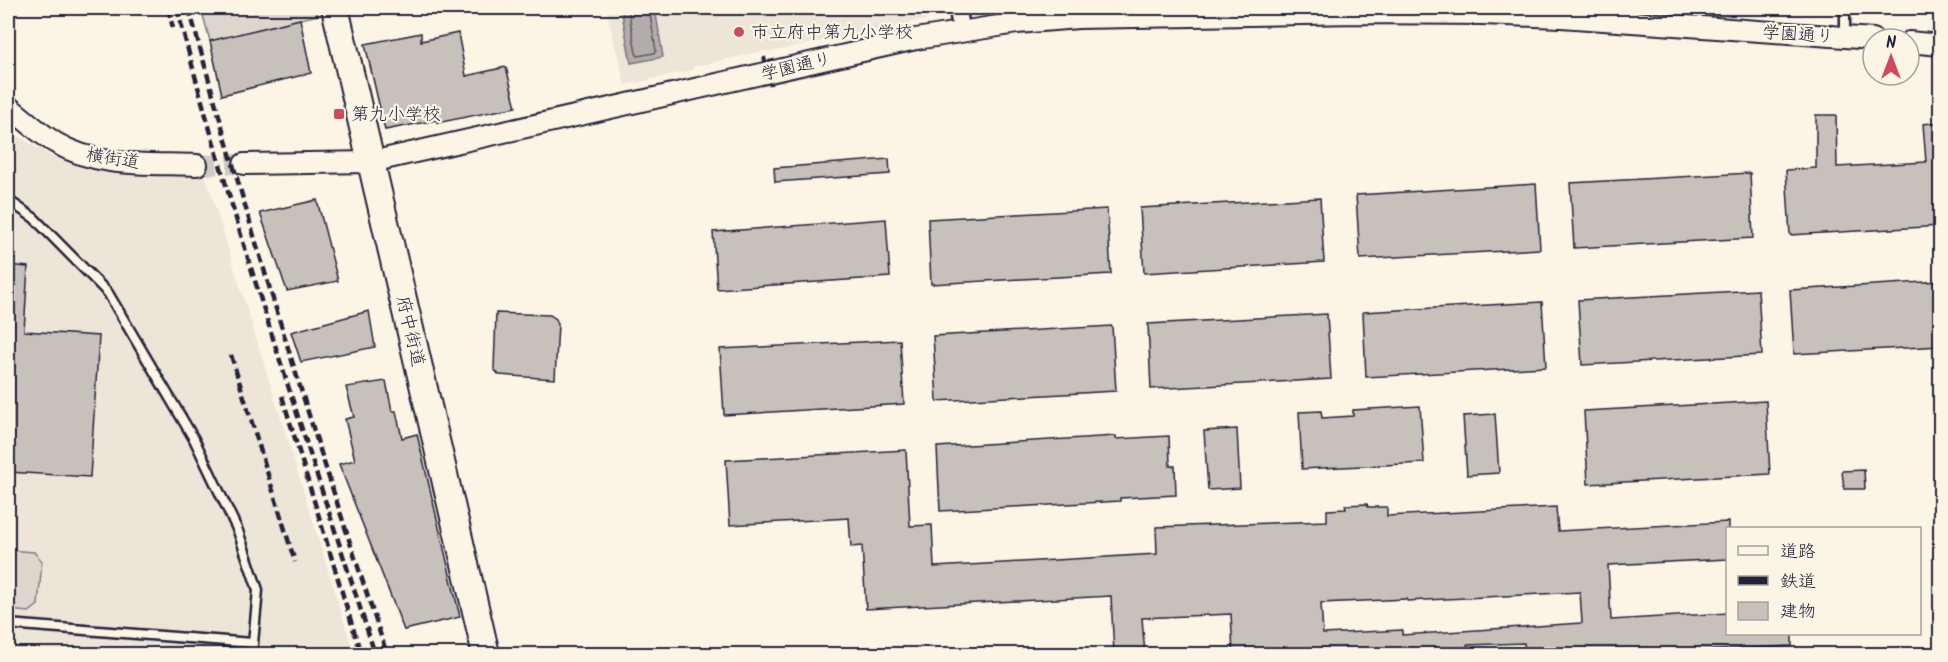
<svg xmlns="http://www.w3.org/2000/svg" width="1948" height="662" font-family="Kalam,'Klee One',sans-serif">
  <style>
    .built { fill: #ece5d8 }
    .green { fill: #dcd6cc; stroke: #7f7c84; stroke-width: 1.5 }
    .water { fill: #b2adab; stroke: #78757e; stroke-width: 1.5 }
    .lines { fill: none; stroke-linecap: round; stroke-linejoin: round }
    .shore { stroke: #5c5a68; stroke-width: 1.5 }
    .building { fill: #c6c1bb; stroke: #22223b; stroke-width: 1.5; fill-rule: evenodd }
    .tertiary-tunnel { stroke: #d0cbc3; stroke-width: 20; stroke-dasharray: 20 10; stroke-linecap: butt }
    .service-casing { stroke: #22223b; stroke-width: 13 }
    .minor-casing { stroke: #22223b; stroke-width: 21 }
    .tertiary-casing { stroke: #22223b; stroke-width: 24 }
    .primary-casing { stroke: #22223b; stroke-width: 30 }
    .service { stroke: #fcf5e5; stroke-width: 8 }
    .minor { stroke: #fcf5e5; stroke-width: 16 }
    .tertiary { stroke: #fcf5e5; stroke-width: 20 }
    .primary { stroke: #fcf5e5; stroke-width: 26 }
    .rail { stroke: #22223b; stroke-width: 4.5; stroke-dasharray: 9 4.5; stroke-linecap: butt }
    .path-bridge { stroke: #22223b; stroke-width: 4; stroke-dasharray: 4.5 4.5; stroke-linecap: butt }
    .poi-dot { fill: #d1495b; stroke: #fcf5e5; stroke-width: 2 }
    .labels { text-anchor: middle; stroke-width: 4.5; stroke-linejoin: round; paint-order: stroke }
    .poi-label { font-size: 18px; fill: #22223b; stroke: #fcf5e5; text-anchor: start }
    .street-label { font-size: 18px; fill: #22223b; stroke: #fcf5e5 }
  </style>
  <rect width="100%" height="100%" fill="#fcf5e5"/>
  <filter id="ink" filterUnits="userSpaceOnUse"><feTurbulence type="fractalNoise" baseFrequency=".0167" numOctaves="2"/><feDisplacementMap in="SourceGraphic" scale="12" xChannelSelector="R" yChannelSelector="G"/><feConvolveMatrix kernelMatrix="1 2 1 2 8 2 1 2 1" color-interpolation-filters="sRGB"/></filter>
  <g filter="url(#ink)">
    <g class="built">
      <polygon points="606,8 951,8 952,14 769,52 768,50 692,67 692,70 625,85"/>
      <polygon points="8,130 51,156 90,170 122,174 205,174 354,654 8,654"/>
    </g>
    <g class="green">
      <polygon points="201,8 315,8 318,15 210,41"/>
      <polygon points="8,550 34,552 42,561 38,605 29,612 8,610"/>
    </g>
    <polygon class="water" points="621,8 655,8 663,57 631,63"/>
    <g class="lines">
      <polyline class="shore" points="628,8 636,53 638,56 654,53 656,51 649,8"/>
    </g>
    <g class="building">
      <polygon points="300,19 311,73 222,95 210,41"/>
      <polygon points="421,33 421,41 458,33 466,76 506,67 516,107 437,123 436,120 385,130 365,44"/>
      <polygon points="1816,115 1836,115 1837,167 1926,162 1923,124 1941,122 1941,226 1790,235 1786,170 1816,168"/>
      <polygon points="889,159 890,174 775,182 774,168"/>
      <polygon points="1750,173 1753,238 1574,248 1570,183"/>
      <polygon points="1536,184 1540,249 1360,259 1356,195"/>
      <polygon points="1320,198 1324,262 1144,273 1140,208"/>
      <polygon points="317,200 338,281 287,291 260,213"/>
      <polygon points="1107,209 1111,274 931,284 928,219"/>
      <polygon points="886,219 890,277 717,289 713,232"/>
      <polygon points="8,265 28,267 24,331 99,336 90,477 8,472"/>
      <polygon points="1941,281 1941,346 1794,354 1790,290"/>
      <polygon points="1758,290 1762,355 1582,365 1578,300"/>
      <polygon points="1542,302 1546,367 1366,377 1363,312"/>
      <polygon points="369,311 375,347 301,362 291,332"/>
      <polygon points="496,313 550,315 556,319 558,324 555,379 499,375 494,369"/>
      <polygon points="1327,314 1331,379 1151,389 1148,324"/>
      <polygon points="1112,326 1116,391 937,401 933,336"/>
      <polygon points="900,340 904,404 724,415 720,349"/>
      <polygon points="386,381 392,411 396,411 402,438 417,434 460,617 404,630 339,464 355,460 345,419 354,417 346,387"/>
      <polygon points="1766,401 1770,474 1588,484 1584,411"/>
      <polygon points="1420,406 1424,463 1302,469 1299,412 1321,411 1322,418 1353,416 1353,410"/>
      <polygon points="1495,414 1499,473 1467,475 1463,416"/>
      <polygon points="1237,429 1240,488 1208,490 1204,431"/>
      <polygon points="1116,436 1116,439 1169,436 1170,466 1175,466 1176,495 1120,498 1120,501 940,511 937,447"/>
      <path d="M906,450L910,526L932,525L934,567L1157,554L1156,527L1327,521V510L1346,509L1345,505L1367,504L1368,507H1387V516L1556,507L1558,531L1728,522V559L1608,565L1611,620L1728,613V633H1792V646L1642,654H1525L1524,643L1467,645L1468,654H1233L1231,614L1142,618L1145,654H1114L1111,596L866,609L862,546L851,547L849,518L730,525L726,460ZM1580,592L1582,623L1402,635V630L1323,634L1321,603L1406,599L1407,601Z"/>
      <polygon points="1864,470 1865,489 1844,489 1842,471"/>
    </g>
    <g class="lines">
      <polyline class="tertiary-tunnel" points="197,165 244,164"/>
      <defs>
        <g id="service">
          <polyline points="1845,8 1845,37"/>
          <polyline points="8,200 34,218 108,293 194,439 238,531 258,590 252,654"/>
          <polyline points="8,624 252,643"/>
        </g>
        <polyline id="minor" points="958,8 961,31"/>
        <g id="tertiary">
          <polyline points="1909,42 1940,45"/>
          <path d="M8,106C23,118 39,133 56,143C98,168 149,163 197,165"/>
          <polyline points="244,164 371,162 916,39 1017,23 1078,18 1358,13 1482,14 1561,17 1873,39"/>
        </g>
        <polyline id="primary" points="335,8 486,654"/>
      </defs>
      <use href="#service" class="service-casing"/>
      <use href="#minor" class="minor-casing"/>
      <use href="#tertiary" class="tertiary-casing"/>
      <use href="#primary" class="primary-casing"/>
      <use href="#service" class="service"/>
      <use href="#minor" class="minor"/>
      <use href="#tertiary" class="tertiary"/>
      <use href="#primary" class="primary"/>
      <g class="rail">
        <polyline points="168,8 173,28"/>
        <path d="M177,8C233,226 306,440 375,654"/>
        <path d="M189,8C248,225 315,440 387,654"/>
        <polyline points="231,355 295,562"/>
        <polyline points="282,396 361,654"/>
      </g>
      <polyline class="path-bridge" points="764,57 771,85"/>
    </g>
  </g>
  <g class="poi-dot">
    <circle cx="739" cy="32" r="6"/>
    <rect x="333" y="108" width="12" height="12" rx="3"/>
  </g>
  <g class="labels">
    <g class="poi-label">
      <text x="751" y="38">市立府中第九小学校</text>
      <text x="351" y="120">第九小学校</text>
    </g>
    <g class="street-label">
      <text transform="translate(1798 34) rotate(4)" y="6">学園通り</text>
      <text transform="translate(796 66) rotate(-13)" y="6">学園通り</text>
      <text transform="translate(113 158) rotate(9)" y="6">横街道</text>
      <text transform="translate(411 331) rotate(77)" y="6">府中街道</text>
    </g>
  </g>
  <rect width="1948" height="662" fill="none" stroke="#fcf5e5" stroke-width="30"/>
  <rect x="15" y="15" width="1918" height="632" fill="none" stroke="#22223b" stroke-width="2" filter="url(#ink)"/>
  <rect x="1726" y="527" width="195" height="108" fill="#fcf5e5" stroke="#a5a1a1" stroke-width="1.5"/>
  <rect x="1738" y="546" width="30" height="9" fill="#fcf5e5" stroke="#a5a1a1" stroke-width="1.5"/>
  <text x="1780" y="557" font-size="18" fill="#22223b">道路</text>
  <rect x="1738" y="576" width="30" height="9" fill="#22223b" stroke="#a5a1a1" stroke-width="1.5"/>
  <text x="1780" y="587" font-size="18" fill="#22223b">鉄道</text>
  <rect x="1738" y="602" width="30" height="18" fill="#c6c1bb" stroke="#a5a1a1" stroke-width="1.5"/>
  <text x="1780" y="617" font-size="18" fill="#22223b">建物</text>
  <g transform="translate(1891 57)"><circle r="28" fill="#fcf5e5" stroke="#a5a1a1" stroke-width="1.5"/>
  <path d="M0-4.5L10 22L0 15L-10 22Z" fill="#d1495b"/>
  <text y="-9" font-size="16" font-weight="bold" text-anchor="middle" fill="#22223b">N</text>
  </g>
</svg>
